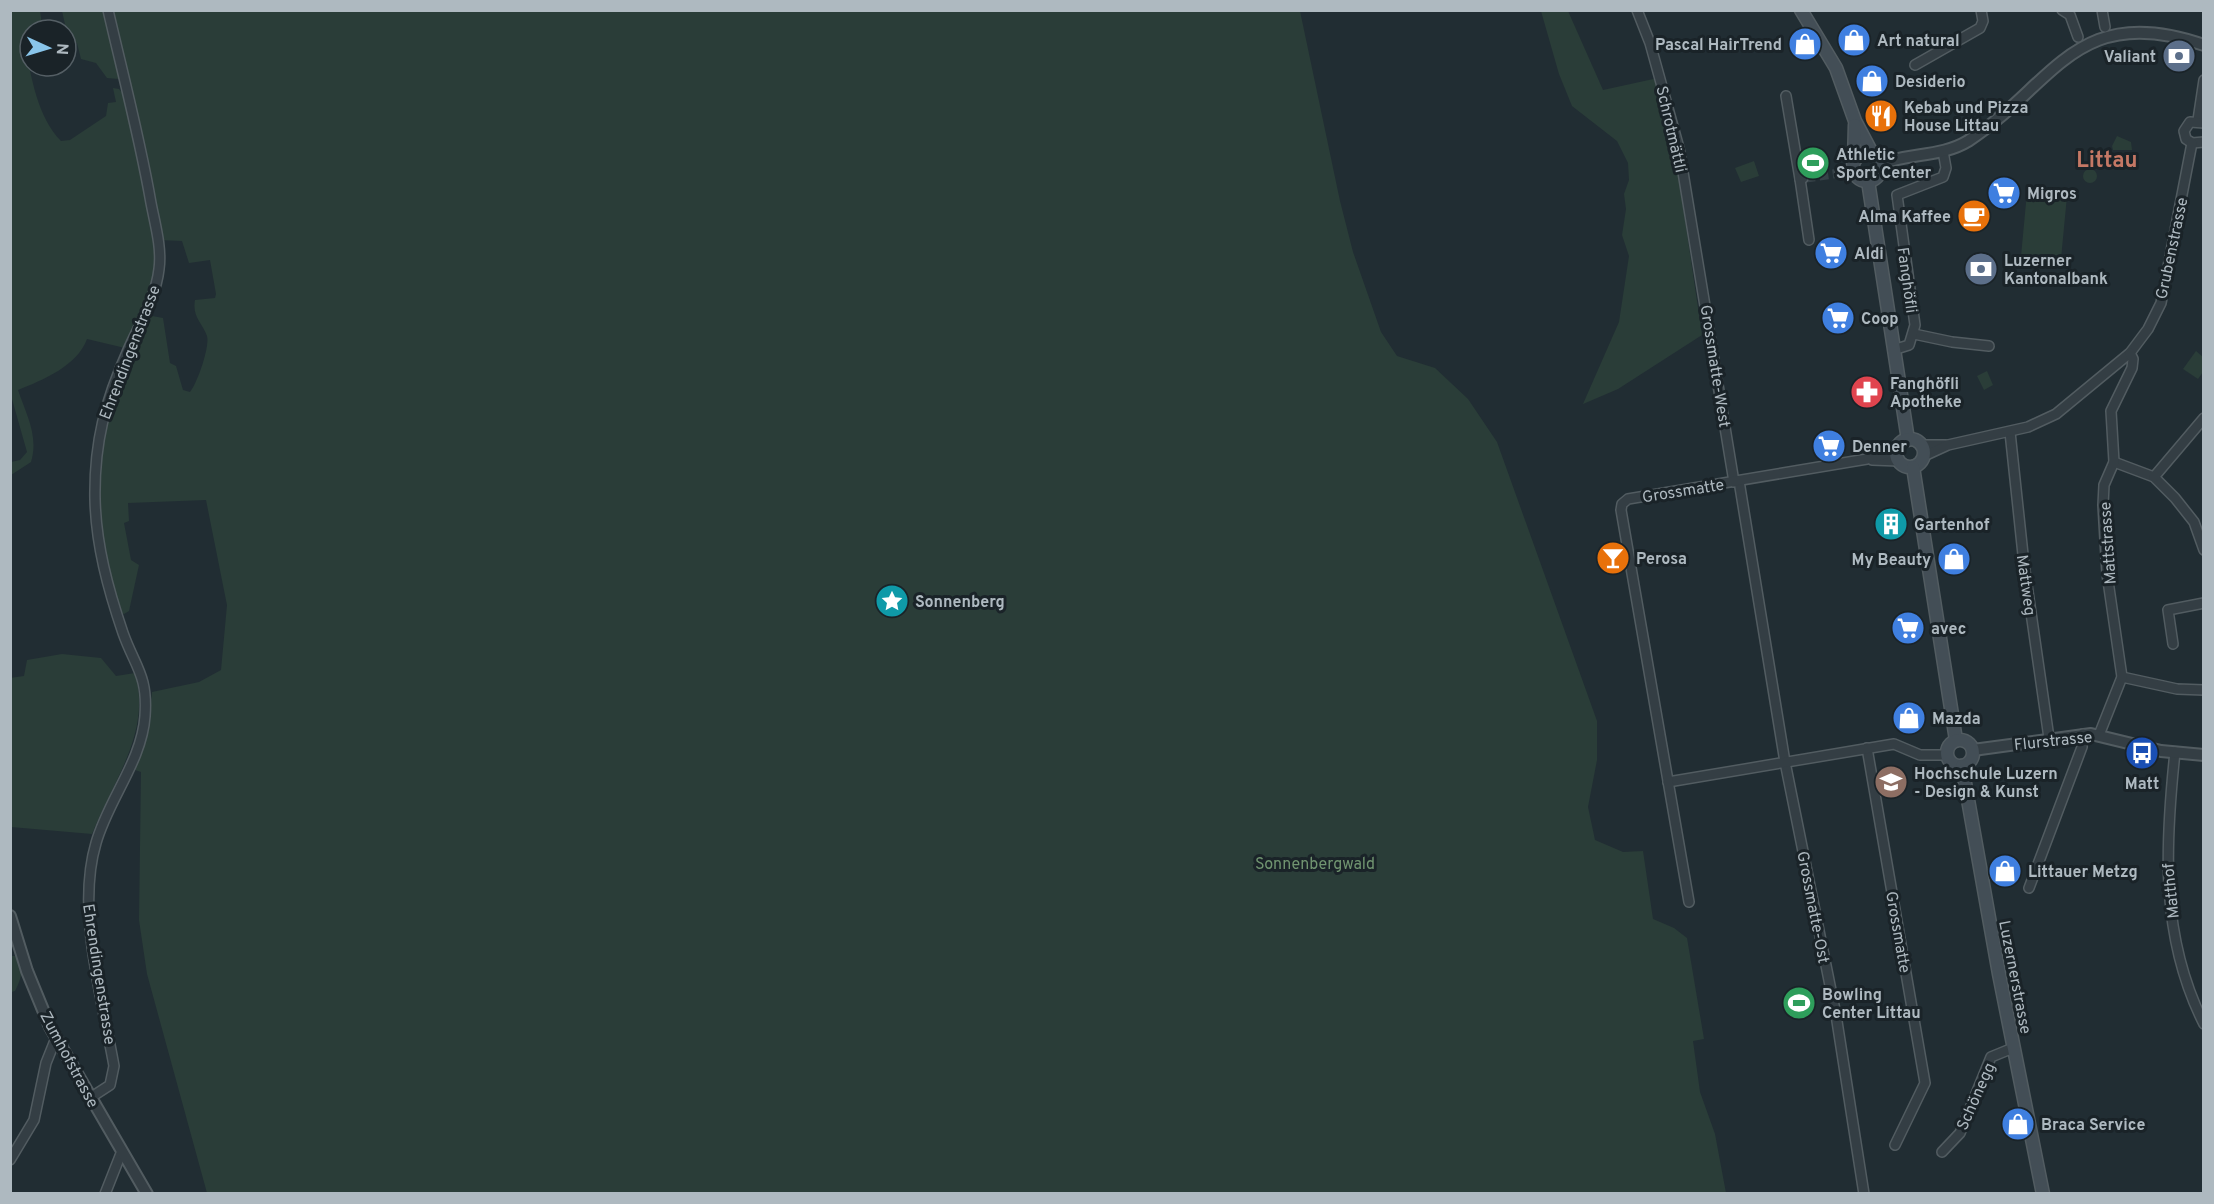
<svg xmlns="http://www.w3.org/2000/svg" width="2214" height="1204" font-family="Overpass,sans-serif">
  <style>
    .green { fill: #2a3d38 }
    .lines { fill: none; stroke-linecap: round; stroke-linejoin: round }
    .minor-tunnel { stroke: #364248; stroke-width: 9; stroke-dasharray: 9 4.5; stroke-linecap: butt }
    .minor-casing { stroke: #525c61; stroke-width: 12 }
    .tertiary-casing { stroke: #525c61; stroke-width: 14 }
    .secondary-casing { stroke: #525c61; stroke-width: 15 }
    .minor { stroke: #343e44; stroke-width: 9 }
    .tertiary { stroke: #343e44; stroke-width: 10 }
    .secondary { stroke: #434e56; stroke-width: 12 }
    .labels { text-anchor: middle; stroke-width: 6; stroke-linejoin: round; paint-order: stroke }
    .poi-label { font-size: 16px; font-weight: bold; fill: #aeb9c0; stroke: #1a2328; text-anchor: start }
    .street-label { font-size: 16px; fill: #aeb9c0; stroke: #1a2328 }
    .park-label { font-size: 16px; fill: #709470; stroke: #1a2328 }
    .district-label { font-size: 22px; font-weight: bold; fill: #c57865; stroke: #1a2328 }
  </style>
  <rect width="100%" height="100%" fill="#212d33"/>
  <g class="green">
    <path d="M11,11H40L43,30H30V44L25,45C31,77 38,118 61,141L70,140L106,116L108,103L116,102L113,88L119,89L126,97L154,233L157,263L151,289L125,348L87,339C77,366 43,380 18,390C26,414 39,436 31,462L11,475V462L20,460L27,452L10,392Z"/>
    <polygon points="62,11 107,11 119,79 107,78 96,63 81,59 77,43 69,42"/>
    <path d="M110,11H1300L1340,201L1353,252L1381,332L1397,356L1435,368L1468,399L1497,442L1597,721V760L1588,807L1595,840L1623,852L1643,851L1653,919L1674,928L1687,938L1704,1039L1693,1041L1700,1092L1715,1134L1726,1193H207L147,974L139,920L141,772L135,770L149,724L152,692L199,682L221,670L227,605L206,500L128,503L129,521L124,523L131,560L139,565L129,611L124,614L121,613L103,550L98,496L101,433L117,385L147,315L163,318L170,363L176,366L183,390L190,392C197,384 210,347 207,336C202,322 192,317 195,300L215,298L216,294L210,260L189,263L182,241L159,240Z"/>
    <polygon points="1541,11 1568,11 1603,90 1658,78 1668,115 1679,179 1702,335 1618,389 1583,404 1619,322 1629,256 1622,235 1626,209 1624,194 1629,180 1628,163 1617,141 1572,106 1559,74"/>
    <polygon points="2117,136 2131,142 2132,150 2113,150 2112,146"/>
    <polygon points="1754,161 1759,176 1741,182 1735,168"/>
    <circle cx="2090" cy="176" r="7"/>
    <polygon points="2027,192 2067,196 2061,259 2021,256"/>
    <polygon points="2196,351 2203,357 2203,372 2198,379 2183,369"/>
    <polygon points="1987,371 1993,385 1984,390 1977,376"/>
    <path d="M62,654L101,658L116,676L135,673C152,731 113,781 92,834L11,827L10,678L24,676L27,660Z"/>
    <path d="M11,956H15C24,969 22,977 15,991L11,992Z"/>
  </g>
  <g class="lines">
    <polyline class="minor-tunnel" points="1806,178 1840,173"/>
    <defs>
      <g id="minor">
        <polyline points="1637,10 1650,43 1679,148 1734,482"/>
        <polyline points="2062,10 2070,15 2078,37"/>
        <polyline points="2102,10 2105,27"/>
        <polyline points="1915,65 1980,28 1983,21 1981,10"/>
        <polyline points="1786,96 1800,179"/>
        <polyline points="2198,120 2204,80"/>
        <polyline points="2204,123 2190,122 2184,131 2186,139 2192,143 2204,142"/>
        <polyline points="1840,173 1853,171"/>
        <polyline points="1803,178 1800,179 1809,240"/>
        <polyline points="1914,334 1952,342 1989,346"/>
        <polyline points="1893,350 1909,345 1915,325 1897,195 1943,177 1946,168 1943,151"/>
        <polyline points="2010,432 2024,564 2049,738"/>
        <polyline points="1922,445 1946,445"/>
        <polyline points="1924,456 1948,445 2028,427 2056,414 2130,353 2148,329 2161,303 2192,143"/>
        <polyline points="1872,460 1899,461"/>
        <polyline points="2114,462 2154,477 2175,498 2194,522 2204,550"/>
        <polyline points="2154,477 2204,418"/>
        <polyline points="1739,481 1785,762 1836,1015 1864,1194"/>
        <polyline points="2173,644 2168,610 2204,603"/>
        <polyline points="2122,677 2177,689 2204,690"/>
        <polyline points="2099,735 2122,677 2107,574 2103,505 2104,485 2114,462 2111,411 2132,368 2133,359 2130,353"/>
        <polyline points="1867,748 1925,1083 1895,1145"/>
        <path d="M2175,752C2165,846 2160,937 2204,1024"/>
        <polyline points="1668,782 1894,744 1920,755 1947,755"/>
        <polyline points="2029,888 2082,747 2083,734"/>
        <polyline points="1689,902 1621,510 1622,504 1628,499 1867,459 1897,451"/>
        <path d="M90,1098L110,1085L114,1066C102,998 76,910 96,843C108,800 142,761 145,716C148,675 135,667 123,633C108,589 96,545 95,499C94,443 105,401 128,350C139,325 156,297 159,269C162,248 155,224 151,203C140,139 123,75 108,10"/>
        <polyline points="1942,1152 1960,1133 1991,1057 2013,1048"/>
        <polyline points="10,1160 34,1120 46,1063 56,1038"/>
        <polyline points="105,1194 122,1151"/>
      </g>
      <g id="tertiary">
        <path d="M1880,164C1909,153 1942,157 1968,141C2053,86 2076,0 2204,45"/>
        <polyline points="1973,750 2091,734 2161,751 2204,755"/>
        <polyline points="10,916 27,971 50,1027 147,1194"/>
      </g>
      <g id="secondary">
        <polyline points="1801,10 1836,68 1855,121 1873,155"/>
        <circle cx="1867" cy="167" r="14"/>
        <polyline points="1854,161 1855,125"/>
        <polyline points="1868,181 1908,440"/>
        <circle cx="1910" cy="453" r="14"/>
        <polyline points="1913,467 1956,740"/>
        <circle cx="1960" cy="753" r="13"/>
        <polyline points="1962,766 1999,974 2043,1194"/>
      </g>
    </defs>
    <use href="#minor" class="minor-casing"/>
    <use href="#tertiary" class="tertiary-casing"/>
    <use href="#secondary" class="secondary-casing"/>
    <use href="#minor" class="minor"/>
    <use href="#tertiary" class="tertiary"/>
    <use href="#secondary" class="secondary"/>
  </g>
  <defs>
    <symbol id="shop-disc" viewBox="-11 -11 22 22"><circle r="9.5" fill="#3f7fe0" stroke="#1a2328"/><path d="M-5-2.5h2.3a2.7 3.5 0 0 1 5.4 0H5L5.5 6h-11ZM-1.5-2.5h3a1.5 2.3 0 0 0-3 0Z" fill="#fff"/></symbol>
    <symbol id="bank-disc" viewBox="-11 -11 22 22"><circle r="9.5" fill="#5c6f8a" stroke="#1a2328"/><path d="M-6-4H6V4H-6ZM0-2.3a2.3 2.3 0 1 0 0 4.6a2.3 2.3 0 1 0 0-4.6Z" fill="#fff"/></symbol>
    <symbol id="restaurant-disc" viewBox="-11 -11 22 22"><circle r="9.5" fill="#e8710a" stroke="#1a2328"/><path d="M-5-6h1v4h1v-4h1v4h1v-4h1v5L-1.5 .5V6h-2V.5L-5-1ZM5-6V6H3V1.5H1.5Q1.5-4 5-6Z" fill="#fff"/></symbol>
    <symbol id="stadium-disc" viewBox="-11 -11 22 22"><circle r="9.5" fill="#2e9e5b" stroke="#1a2328"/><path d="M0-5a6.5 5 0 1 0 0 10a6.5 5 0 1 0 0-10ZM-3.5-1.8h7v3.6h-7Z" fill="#fff"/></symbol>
    <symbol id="supermarket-disc" viewBox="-11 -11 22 22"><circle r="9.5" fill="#3f7fe0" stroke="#1a2328"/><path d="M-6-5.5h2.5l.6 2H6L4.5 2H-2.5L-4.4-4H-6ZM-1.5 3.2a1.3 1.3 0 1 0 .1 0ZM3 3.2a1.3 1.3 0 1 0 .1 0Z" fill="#fff"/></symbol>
    <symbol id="cafe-disc" viewBox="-11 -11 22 22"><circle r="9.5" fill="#e8710a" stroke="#1a2328"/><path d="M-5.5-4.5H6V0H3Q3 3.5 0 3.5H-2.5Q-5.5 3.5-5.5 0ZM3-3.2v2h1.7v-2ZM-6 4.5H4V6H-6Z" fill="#fff"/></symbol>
    <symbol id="pharmacy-disc" viewBox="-11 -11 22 22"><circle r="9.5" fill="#e0444e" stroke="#1a2328"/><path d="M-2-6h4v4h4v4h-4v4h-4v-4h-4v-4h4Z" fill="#fff"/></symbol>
    <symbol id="building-disc" viewBox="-11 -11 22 22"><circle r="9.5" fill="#0f9aa8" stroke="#1a2328"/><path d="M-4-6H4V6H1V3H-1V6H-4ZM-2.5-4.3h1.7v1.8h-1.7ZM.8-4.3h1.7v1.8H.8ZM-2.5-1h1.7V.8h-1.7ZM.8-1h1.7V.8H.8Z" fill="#fff"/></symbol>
    <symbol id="bar-disc" viewBox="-11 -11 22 22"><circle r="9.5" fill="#e8710a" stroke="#1a2328"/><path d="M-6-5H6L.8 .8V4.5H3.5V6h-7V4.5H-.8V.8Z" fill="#fff"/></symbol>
    <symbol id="sight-disc" viewBox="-11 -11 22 22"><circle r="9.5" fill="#0f9aa8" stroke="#1a2328"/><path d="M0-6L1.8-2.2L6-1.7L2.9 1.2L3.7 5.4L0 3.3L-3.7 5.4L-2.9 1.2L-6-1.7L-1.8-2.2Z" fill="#fff"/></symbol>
    <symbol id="bus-disc" viewBox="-11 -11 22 22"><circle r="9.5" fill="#1a4fb4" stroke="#1a2328"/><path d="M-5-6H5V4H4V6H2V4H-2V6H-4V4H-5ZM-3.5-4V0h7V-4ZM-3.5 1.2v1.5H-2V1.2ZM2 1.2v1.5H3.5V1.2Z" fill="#fff"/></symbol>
    <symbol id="university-disc" viewBox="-11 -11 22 22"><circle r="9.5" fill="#8d6e63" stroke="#1a2328"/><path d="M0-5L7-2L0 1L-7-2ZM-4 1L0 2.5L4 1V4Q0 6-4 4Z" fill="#fff"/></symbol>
  </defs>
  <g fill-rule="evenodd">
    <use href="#shop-disc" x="1835" y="21" width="38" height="38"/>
    <use href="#shop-disc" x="1786" y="25" width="38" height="38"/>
    <use href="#bank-disc" x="2160" y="37" width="38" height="38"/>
    <use href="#shop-disc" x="1853" y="62" width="38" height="38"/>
    <use href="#restaurant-disc" x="1862" y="97" width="38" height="38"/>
    <use href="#stadium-disc" x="1794" y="144" width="38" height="38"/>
    <use href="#supermarket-disc" x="1985" y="174" width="38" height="38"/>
    <use href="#cafe-disc" x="1955" y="197" width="38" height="38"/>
    <use href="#supermarket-disc" x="1812" y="234" width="38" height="38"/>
    <use href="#bank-disc" x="1962" y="250" width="38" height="38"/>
    <use href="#supermarket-disc" x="1819" y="299" width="38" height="38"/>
    <use href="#pharmacy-disc" x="1848" y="373" width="38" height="38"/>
    <use href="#supermarket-disc" x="1810" y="427" width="38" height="38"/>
    <use href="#building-disc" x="1872" y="505" width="38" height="38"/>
    <use href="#bar-disc" x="1594" y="539" width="38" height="38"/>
    <use href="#shop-disc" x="1935" y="540" width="38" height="38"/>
    <use href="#sight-disc" x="873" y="582" width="38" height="38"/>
    <use href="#supermarket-disc" x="1889" y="609" width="38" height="38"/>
    <use href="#shop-disc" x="1890" y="699" width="38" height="38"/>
    <use href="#bus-disc" x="2123" y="734" width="38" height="38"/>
    <use href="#university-disc" x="1872" y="763" width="38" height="38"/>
    <use href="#shop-disc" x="1986" y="852" width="38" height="38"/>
    <use href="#stadium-disc" x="1780" y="984" width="38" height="38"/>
    <use href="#shop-disc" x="1999" y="1105" width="38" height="38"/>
  </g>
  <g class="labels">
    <g class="poi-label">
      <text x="1877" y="46">Art natural</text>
      <text x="1782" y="50" text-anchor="end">Pascal HairTrend</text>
      <text x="2156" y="62" text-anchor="end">Valiant</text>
      <text x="1895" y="87">Desiderio</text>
      <text x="1904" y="113">Kebab und Pizza<tspan x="1904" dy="18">House Littau</tspan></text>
      <text x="1836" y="160">Athletic<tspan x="1836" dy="18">Sport Center</tspan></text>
      <text x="2027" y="199">Migros</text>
      <text x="1951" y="222" text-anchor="end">Alma Kaffee</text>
      <text x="1854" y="259">Aldi</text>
      <text x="2004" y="266">Luzerner<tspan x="2004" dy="18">Kantonalbank</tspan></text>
      <text x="1861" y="324">Coop</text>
      <text x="1890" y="389">Fanghöfli<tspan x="1890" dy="18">Apotheke</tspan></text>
      <text x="1852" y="452">Denner</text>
      <text x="1914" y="530">Gartenhof</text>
      <text x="1636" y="564">Perosa</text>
      <text x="1931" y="565" text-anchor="end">My Beauty</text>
      <text x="915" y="607">Sonnenberg</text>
      <text x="1931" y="634">avec</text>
      <text x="1932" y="724">Mazda</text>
      <text x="1914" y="779">Hochschule Luzern<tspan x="1914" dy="18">- Design &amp; Kunst</tspan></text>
      <text x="2142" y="789" text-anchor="middle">Matt</text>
      <text x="2028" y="877">Littauer Metzg</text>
      <text x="1822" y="1000">Bowling<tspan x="1822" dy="18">Center Littau</tspan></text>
      <text x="2041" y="1130">Braca Service</text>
    </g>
    <g class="street-label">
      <text transform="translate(1672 129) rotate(77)" y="6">Schrotmättli</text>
      <text transform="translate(2171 248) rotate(-78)" y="6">Grubenstrasse</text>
      <text transform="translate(1908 280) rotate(82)" y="6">Fanghöfli</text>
      <text transform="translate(129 352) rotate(-69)" y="6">Ehrendingenstrasse</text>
      <text transform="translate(1716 366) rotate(81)" y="6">Grossmatte-West</text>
      <text transform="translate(1683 490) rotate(-9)" y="6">Grossmatte</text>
      <text transform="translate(2107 543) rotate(-94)" y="6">Mattstrasse</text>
      <text transform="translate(2027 585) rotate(82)" y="6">Mattweg</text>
      <text transform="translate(2053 740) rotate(-6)" y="6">Flurstrasse</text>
      <text transform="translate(2170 891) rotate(-96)" y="6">Matthof</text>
      <text transform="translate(1814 907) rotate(79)" y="6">Grossmatte-Ost</text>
      <text transform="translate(1899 932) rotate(80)" y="6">Grossmatte</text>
      <text transform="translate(100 974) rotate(81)" y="6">Ehrendingenstrasse</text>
      <text transform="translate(2016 977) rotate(79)" y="6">Luzernerstrasse</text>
      <text transform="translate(70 1059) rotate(62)" y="6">Zumhofstrasse</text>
      <text transform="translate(1975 1096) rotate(-66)" y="6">Schönegg</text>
    </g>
    <g class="park-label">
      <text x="1315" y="869">Sonnenbergwald</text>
    </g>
    <g class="district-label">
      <text x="2107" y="167">Littau</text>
    </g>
  </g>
  <rect width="2214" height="1204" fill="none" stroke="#aeb9c0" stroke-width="24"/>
  <g transform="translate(48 48) rotate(94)"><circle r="28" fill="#1a2328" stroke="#555f65" stroke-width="1.5"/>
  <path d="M0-4.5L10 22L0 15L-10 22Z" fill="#89c5ea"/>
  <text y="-9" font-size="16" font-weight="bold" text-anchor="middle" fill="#aeb9c0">N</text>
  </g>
</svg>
